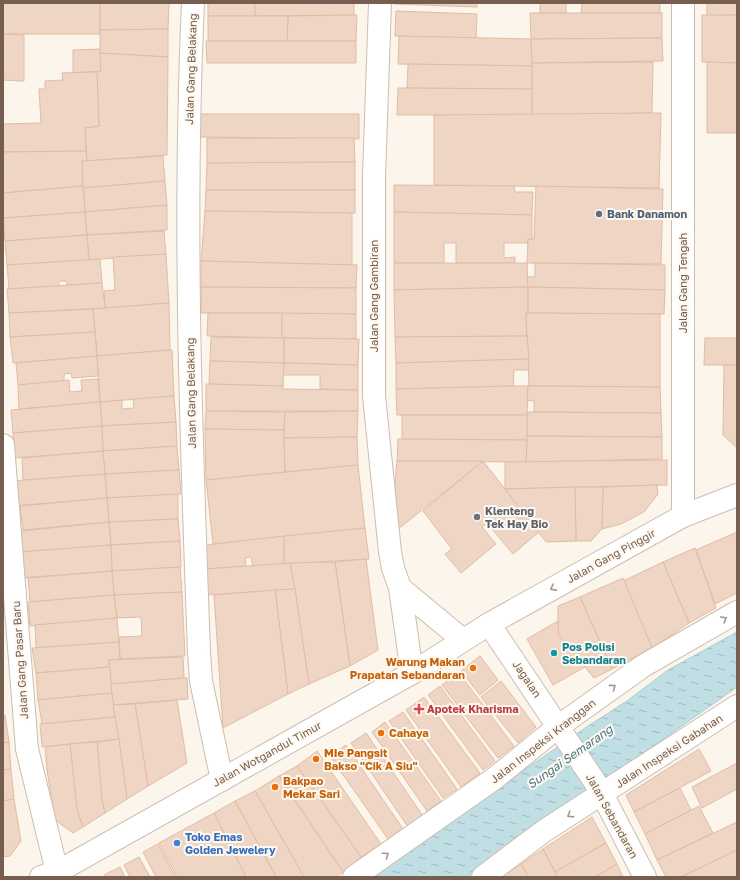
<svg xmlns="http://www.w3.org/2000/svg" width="740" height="880" font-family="'Golos Text',sans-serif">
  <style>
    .water { fill: url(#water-ripples); stroke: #a7ced6 }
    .building { fill: #efd5c4; stroke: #e1bca5 }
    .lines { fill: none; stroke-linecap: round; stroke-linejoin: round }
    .minor-casing { stroke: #cdbdb1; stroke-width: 24 }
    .tertiary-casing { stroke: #cdbdb1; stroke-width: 24 }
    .minor { stroke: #fff; stroke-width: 22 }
    .tertiary { stroke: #fff; stroke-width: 22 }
    .oneway { stroke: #a5968d }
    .service-dot { fill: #5c6f8a; stroke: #fef9f1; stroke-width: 1.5 }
    .worship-dot { fill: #6b7280; stroke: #fef9f1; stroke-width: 1.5 }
    .culture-dot { fill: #0f9aa8; stroke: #fef9f1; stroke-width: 1.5 }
    .food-dot { fill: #e8710a; stroke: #fef9f1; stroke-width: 1.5 }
    .health-dot { fill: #e0444e; stroke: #fef9f1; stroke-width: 1.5 }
    .shop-dot { fill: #3f7fe0; stroke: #fef9f1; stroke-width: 1.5 }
    .labels { text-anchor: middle; stroke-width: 4; stroke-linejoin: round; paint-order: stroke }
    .street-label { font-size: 11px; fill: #755d4f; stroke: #fef9f1 }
    .service-label { font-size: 11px; font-weight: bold; fill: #4e5e75; stroke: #fef9f1; text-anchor: start }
    .worship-label { font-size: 11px; font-weight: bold; fill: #5b616d; stroke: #fef9f1; text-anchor: start }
    .culture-label { font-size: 11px; font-weight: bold; fill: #0d838f; stroke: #fef9f1; text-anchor: start }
    .food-label { font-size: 11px; font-weight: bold; fill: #c56008; stroke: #fef9f1; text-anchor: start }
    .health-label { font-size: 11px; font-weight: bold; fill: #be3a42; stroke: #fef9f1; text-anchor: start }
    .shop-label { font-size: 11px; font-weight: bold; fill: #366cbe; stroke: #fef9f1; text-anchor: start }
    .water-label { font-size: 12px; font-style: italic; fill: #467780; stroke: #fef9f1 }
  </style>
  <defs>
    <pattern id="water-ripples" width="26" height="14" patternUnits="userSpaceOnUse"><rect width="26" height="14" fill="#c0dfe5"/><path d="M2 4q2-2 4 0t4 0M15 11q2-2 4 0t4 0" fill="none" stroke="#a1b8bc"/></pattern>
  </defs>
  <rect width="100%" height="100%" fill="#fbf5eb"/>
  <polygon class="water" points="737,632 737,687 621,769 491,857 467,877 369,877 588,726 627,701 668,670"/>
  <g class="building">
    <rect x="3" y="3" width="97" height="31"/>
    <polygon points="100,3 169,3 168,29 100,30"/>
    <rect x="208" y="3" width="47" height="13"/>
    <polygon points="255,3 354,3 354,15 255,16"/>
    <polygon points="395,3 477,3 477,7 394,4"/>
    <rect x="540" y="3" width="26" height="10"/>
    <polygon points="582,3 660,3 660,13 581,13"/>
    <polygon points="707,3 737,3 737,15 707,16"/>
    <polygon points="396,11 477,14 476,38 395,36"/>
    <polygon points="530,13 662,13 662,38 531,39"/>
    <polygon points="354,15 357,15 356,41 287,41 288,16"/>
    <polygon points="702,15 737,15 737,63 702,62"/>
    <polygon points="208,16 288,16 287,41 208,41"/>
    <polygon points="168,29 168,57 100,53 100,30"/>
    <polygon points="3,34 24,35 24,81 3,80"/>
    <polygon points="399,36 531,39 532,66 398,64"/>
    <polygon points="662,38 663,61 532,63 531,39"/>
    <polygon points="206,41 356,41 356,63 207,63"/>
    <polygon points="100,49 101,71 73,73 73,50"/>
    <polygon points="100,53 168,57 167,155 87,161 85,128 99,126 97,72 101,71"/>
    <polygon points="653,62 652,113 532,115 532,63"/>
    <polygon points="707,62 737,63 737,133 707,133"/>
    <polygon points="408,64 532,66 532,89 407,88"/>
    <polygon points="97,72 99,126 85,128 86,151 3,152 3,124 41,123 39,89 45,89 45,81 63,80 62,73"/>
    <polygon points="398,88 532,89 532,115 397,115"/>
    <polygon points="652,113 661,113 659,188 434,185 434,115"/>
    <polygon points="199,114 359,114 359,139 200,137"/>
    <polygon points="207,138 354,138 355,162 207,163"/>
    <polygon points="86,151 87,161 82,161 83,186 3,193 3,152"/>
    <polygon points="163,156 165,181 83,188 82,161"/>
    <polygon points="355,162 355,190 206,190 207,163"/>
    <polygon points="165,181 167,205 85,212 83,188"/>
    <polygon points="394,185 514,186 515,192 533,192 532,215 394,212"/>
    <polygon points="83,186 85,212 3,218 3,193"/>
    <polygon points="536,186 663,189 661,264 527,263 528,239 534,239"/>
    <polygon points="206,190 355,190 355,213 205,211"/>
    <polygon points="167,205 167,230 87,235 85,212"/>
    <polygon points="205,211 352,213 352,265 201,261"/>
    <polygon points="85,212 87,235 5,241 3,218"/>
    <polygon points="394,212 532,215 532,239 528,239 527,243 504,243 504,258 515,257 515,263 456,263 456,243 444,243 444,263 394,263"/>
    <polygon points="164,231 166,254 89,260 87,235"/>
    <polygon points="87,235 89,260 7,265 5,241"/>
    <polygon points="166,254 169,303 105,308 104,291 115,290 113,257"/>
    <polygon points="100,259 102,283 67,285 66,281 59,281 59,286 9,289 7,265"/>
    <polygon points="201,261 357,265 356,288 201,287"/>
    <polygon points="394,263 527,263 528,287 394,290"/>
    <polygon points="535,263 665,265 665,290 528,287 527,277 535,277"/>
    <polygon points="102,283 105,308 9,313 7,289"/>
    <polygon points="201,287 356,288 356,314 201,313"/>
    <polygon points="528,287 528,313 526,313 527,336 395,337 394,290"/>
    <polygon points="528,287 665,290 664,314 528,313"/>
    <polygon points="169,303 170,350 97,356 93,309"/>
    <polygon points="93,309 95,332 10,337 9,313"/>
    <polygon points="208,313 282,313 282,338 207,336"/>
    <polygon points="282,313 356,314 356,339 282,338"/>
    <polygon points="526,313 660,314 660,387 529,386"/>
    <polygon points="95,332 97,356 13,363 10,337"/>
    <polygon points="527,336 529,359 396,363 395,337"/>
    <polygon points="211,337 284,338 284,363 210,361"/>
    <polygon points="284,338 359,339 358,365 284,363"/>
    <polygon points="705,338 737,338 737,365 704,365"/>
    <polygon points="170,350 172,350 174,396 100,402 97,356"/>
    <polygon points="97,356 98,376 72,378 71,373 64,374 64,381 18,385 16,363"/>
    <polygon points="529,359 528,370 514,370 513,386 396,389 396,363"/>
    <polygon points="210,361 284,363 283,386 209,384"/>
    <polygon points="284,363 358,365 358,390 320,389 320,375 283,375"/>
    <polygon points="724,365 737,365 737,448 723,435"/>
    <polygon points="98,379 100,402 19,409 18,385 69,380 70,392 82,391 81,380"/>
    <polygon points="206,384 283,386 283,389 358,390 358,411 206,411"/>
    <polygon points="513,386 528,386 527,415 397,415 396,389"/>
    <polygon points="528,386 660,387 661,413 534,412 534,400 527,401"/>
    <polygon points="174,396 176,422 102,426 100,402 122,400 122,409 134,408 133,399"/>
    <polygon points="100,402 102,426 13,433 11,410"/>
    <polygon points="206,411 285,412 284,430 205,429"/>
    <polygon points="358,411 357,437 284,438 285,412"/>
    <polygon points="527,412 661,413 662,437 527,436"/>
    <polygon points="402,415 527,415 527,440 402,439"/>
    <polygon points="176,422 177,446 103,451 102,426"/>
    <polygon points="102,426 103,451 15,458 13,433"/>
    <polygon points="205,429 284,430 285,472 206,480"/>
    <polygon points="527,436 662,437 662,459 526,462"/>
    <polygon points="357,437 358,465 285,472 284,438"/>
    <polygon points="398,439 527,440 526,462 397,461"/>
    <polygon points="177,446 179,470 105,474 103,451"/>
    <polygon points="103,451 105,474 23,480 22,458"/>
    <polygon points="667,460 667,485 505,489 505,462"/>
    <polygon points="397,461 483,461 397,530 394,493"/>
    <polygon points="483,461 539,532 513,554 487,523 482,527 496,544 461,573 445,554 452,549 423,511"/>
    <polygon points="358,465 365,528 213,544 206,480"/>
    <polygon points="179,470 181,494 107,498 105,474"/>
    <polygon points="105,474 107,498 14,506 12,481"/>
    <polygon points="657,485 658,494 644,512 621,524 602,529 603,487"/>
    <polygon points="575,487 603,487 602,529 591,541 576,541"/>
    <polygon points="575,487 576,541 546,542 505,489"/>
    <polygon points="178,494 178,519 109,522 107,498"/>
    <polygon points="107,498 109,522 23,530 20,506"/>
    <polygon points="178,519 180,541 111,545 109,522"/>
    <polygon points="109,522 111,545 22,552 21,531"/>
    <polygon points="365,528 369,559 284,564 284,536"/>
    <polygon points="737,532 737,593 715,604 696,550"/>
    <polygon points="284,536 284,564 253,566 251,557 245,558 246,566 206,569 206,545"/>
    <polygon points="180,541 181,567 112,571 111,545"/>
    <polygon points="111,545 112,571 21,578 19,552"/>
    <polygon points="695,548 716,608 689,623 663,562"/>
    <polygon points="366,559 378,650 350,666 335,562"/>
    <polygon points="335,562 350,666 309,684 290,563"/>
    <polygon points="663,562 689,623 652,648 623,581"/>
    <polygon points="290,563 295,589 207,595 206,569"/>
    <polygon points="180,567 182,592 114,595 112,571"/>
    <polygon points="112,571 114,595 30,602 28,578"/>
    <polygon points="623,578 652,648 612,669 580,597"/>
    <polygon points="295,589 309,684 288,694 275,590"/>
    <polygon points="275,590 288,694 223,728 214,595"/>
    <polygon points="182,592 185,656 120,659 119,637 142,636 141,617 117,618 114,595"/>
    <polygon points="114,595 117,618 30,626 28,602"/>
    <polygon points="580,597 612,669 594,678 558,634 558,606"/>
    <polygon points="117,618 119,642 36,648 35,625"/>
    <polygon points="558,621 558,634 585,667 553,685 527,639"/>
    <polygon points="119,642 120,659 109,660 110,667 36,673 32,648"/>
    <polygon points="480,656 498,680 480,695 461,671"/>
    <polygon points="183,657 184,678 111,684 109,660"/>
    <polygon points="110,667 112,693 38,700 36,673"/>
    <polygon points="459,673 514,746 498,758 442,685"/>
    <polygon points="184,678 187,678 188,699 113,705 111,684"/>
    <polygon points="501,681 536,727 518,743 481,697"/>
    <polygon points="440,686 495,761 483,770 428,695"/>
    <polygon points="112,693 115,717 42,724 38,700"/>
    <polygon points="424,697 480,773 461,787 406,710"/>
    <polygon points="177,700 187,763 148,786 135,704"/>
    <polygon points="135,704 148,786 127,799 113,705"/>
    <polygon points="403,712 457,789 443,798 389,721"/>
    <polygon points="3,715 5,715 9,742 3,743"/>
    <polygon points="115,717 119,739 42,747 40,724"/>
    <polygon points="385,722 441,801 427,811 372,732"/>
    <polygon points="366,733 423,816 408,827 351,743"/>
    <polygon points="119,739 127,799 105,813 102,800 97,742"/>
    <polygon points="9,742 11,769 3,770 3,743"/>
    <polygon points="97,742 102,800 105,813 83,827 77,810 70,744"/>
    <polygon points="70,744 77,810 83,827 73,833 55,820 47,770 45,747"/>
    <polygon points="346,745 403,829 388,839 330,756"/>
    <polygon points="699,749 711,771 634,812 626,795"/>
    <polygon points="317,751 381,844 361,857 297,766"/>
    <polygon points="737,763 737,789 702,808 692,787"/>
    <polygon points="297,766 361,857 343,872 279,776"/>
    <polygon points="11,769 14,799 3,801 3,770"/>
    <polygon points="279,776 343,872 336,877 304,877 255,791"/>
    <polygon points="680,788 691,810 645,834 634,812"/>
    <polygon points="255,791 304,877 276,877 235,801"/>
    <polygon points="14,799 21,841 10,856 3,857 3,801"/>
    <polygon points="235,801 276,877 246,877 214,813"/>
    <polygon points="699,806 713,833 657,860 645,834"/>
    <polygon points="214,813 246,877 177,877 159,843"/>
    <polygon points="592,817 606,843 555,872 543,849"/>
    <polygon points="737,822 737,850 681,877 666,877 657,860"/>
    <polygon points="606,843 617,864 595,877 558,877 555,872"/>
    <polygon points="158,844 175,877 156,877 143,852"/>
    <polygon points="543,849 555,872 558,877 528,877 521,864"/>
    <polygon points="737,850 737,877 681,877"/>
    <polygon points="139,857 150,877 130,877 124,865"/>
    <polygon points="521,864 528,877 501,877"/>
    <polygon points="617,864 623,877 595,877"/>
    <polygon points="120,867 125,877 105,877 104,875"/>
  </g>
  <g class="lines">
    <defs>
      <g id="minor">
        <path d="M193,3C183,219 191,436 199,652L201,681L222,780"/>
        <polyline points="380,3 374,176 374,396 390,552 393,568 400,588 412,673"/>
        <polyline points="683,3 683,516"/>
        <polyline points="3,445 27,749 57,872"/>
        <polyline points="400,588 463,640"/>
        <polyline points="354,877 495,778 559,726 643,666 737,612"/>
        <polyline points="483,877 544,831 737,706"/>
      </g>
      <g id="tertiary">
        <polyline points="489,624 599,788 645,877"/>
        <polyline points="41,877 57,872 412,673 489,624 683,516 737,495"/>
      </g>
    </defs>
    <use href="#minor" class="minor-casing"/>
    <use href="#tertiary" class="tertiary-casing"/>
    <use href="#minor" class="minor"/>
    <use href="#tertiary" class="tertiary"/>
  </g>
  <defs><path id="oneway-chevron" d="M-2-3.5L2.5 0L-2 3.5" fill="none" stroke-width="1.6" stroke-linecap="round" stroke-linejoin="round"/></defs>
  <g class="oneway">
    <use href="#oneway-chevron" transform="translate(553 588) rotate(151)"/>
    <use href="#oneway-chevron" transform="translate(724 619) rotate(-30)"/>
    <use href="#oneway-chevron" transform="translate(613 687) rotate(-36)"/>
    <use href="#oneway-chevron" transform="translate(570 815) rotate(148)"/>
    <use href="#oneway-chevron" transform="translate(386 855) rotate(-35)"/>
  </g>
  <circle class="service-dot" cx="599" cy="214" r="4"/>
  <circle class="worship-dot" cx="477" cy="517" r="4"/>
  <circle class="culture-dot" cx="554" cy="653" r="4"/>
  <g class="food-dot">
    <circle cx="473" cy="668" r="4"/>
    <circle cx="381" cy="733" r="4"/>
    <circle cx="316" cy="759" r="4"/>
    <circle cx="275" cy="787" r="4"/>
  </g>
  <path class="health-dot" d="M417 703h4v4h4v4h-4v4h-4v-4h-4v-4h4z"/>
  <circle class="shop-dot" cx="177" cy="843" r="4"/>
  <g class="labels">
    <g class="street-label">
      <text transform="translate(191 69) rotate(-88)" y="4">Jalan Gang Belakang</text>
      <text transform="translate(683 283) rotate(-90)" y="4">Jalan Gang Tengah</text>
      <text transform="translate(374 296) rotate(-90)" y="4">Jalan Gang Gambiran</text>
      <text transform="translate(191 393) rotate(-91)" y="4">Jalan Gang Belakang</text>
      <text transform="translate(611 556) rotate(-29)" y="4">Jalan Gang Pinggir</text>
      <text transform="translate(20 660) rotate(-94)" y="4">Jalan Gang Pasar Baru</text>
      <text transform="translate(527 679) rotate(56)" y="4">Jagalan</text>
      <text transform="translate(543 741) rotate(-38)" y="4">Jalan Inspeksi Kranggan</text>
      <text transform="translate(669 751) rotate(-33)" y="4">Jalan Inspeksi Gabahan</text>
      <text transform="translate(267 754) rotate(-29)" y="4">Jalan Wotgandul Timur</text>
      <text transform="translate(612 816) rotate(61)" y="4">Jalan Sebandaran</text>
    </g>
    <g class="service-label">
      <text x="607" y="218">Bank Danamon</text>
    </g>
    <g class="worship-label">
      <text x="485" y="515">Klenteng<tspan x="485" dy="13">Tek Hay Bio</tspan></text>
    </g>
    <g class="culture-label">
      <text x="562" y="651">Pos Polisi<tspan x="562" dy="13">Sebandaran</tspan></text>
    </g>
    <g class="food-label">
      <text x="465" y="666" text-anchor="end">Warung Makan<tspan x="465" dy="13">Prapatan Sebandaran</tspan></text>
      <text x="389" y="737">Cahaya</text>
      <text x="324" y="757">MIe Pangsit<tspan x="324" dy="13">Bakso "Cik A Siu"</tspan></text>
      <text x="283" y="785">Bakpao<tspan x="283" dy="13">Mekar Sari</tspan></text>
    </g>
    <g class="health-label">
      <text x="427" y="713">Apotek Kharisma</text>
    </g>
    <g class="shop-label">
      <text x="185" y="841">Toko Emas<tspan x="185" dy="13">Golden Jewelery</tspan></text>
    </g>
    <g class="water-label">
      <text transform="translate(570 757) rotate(-35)" y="4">Sungai Semarang</text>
    </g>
  </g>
  <rect width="740" height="880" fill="none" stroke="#755d4f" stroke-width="8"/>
</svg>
